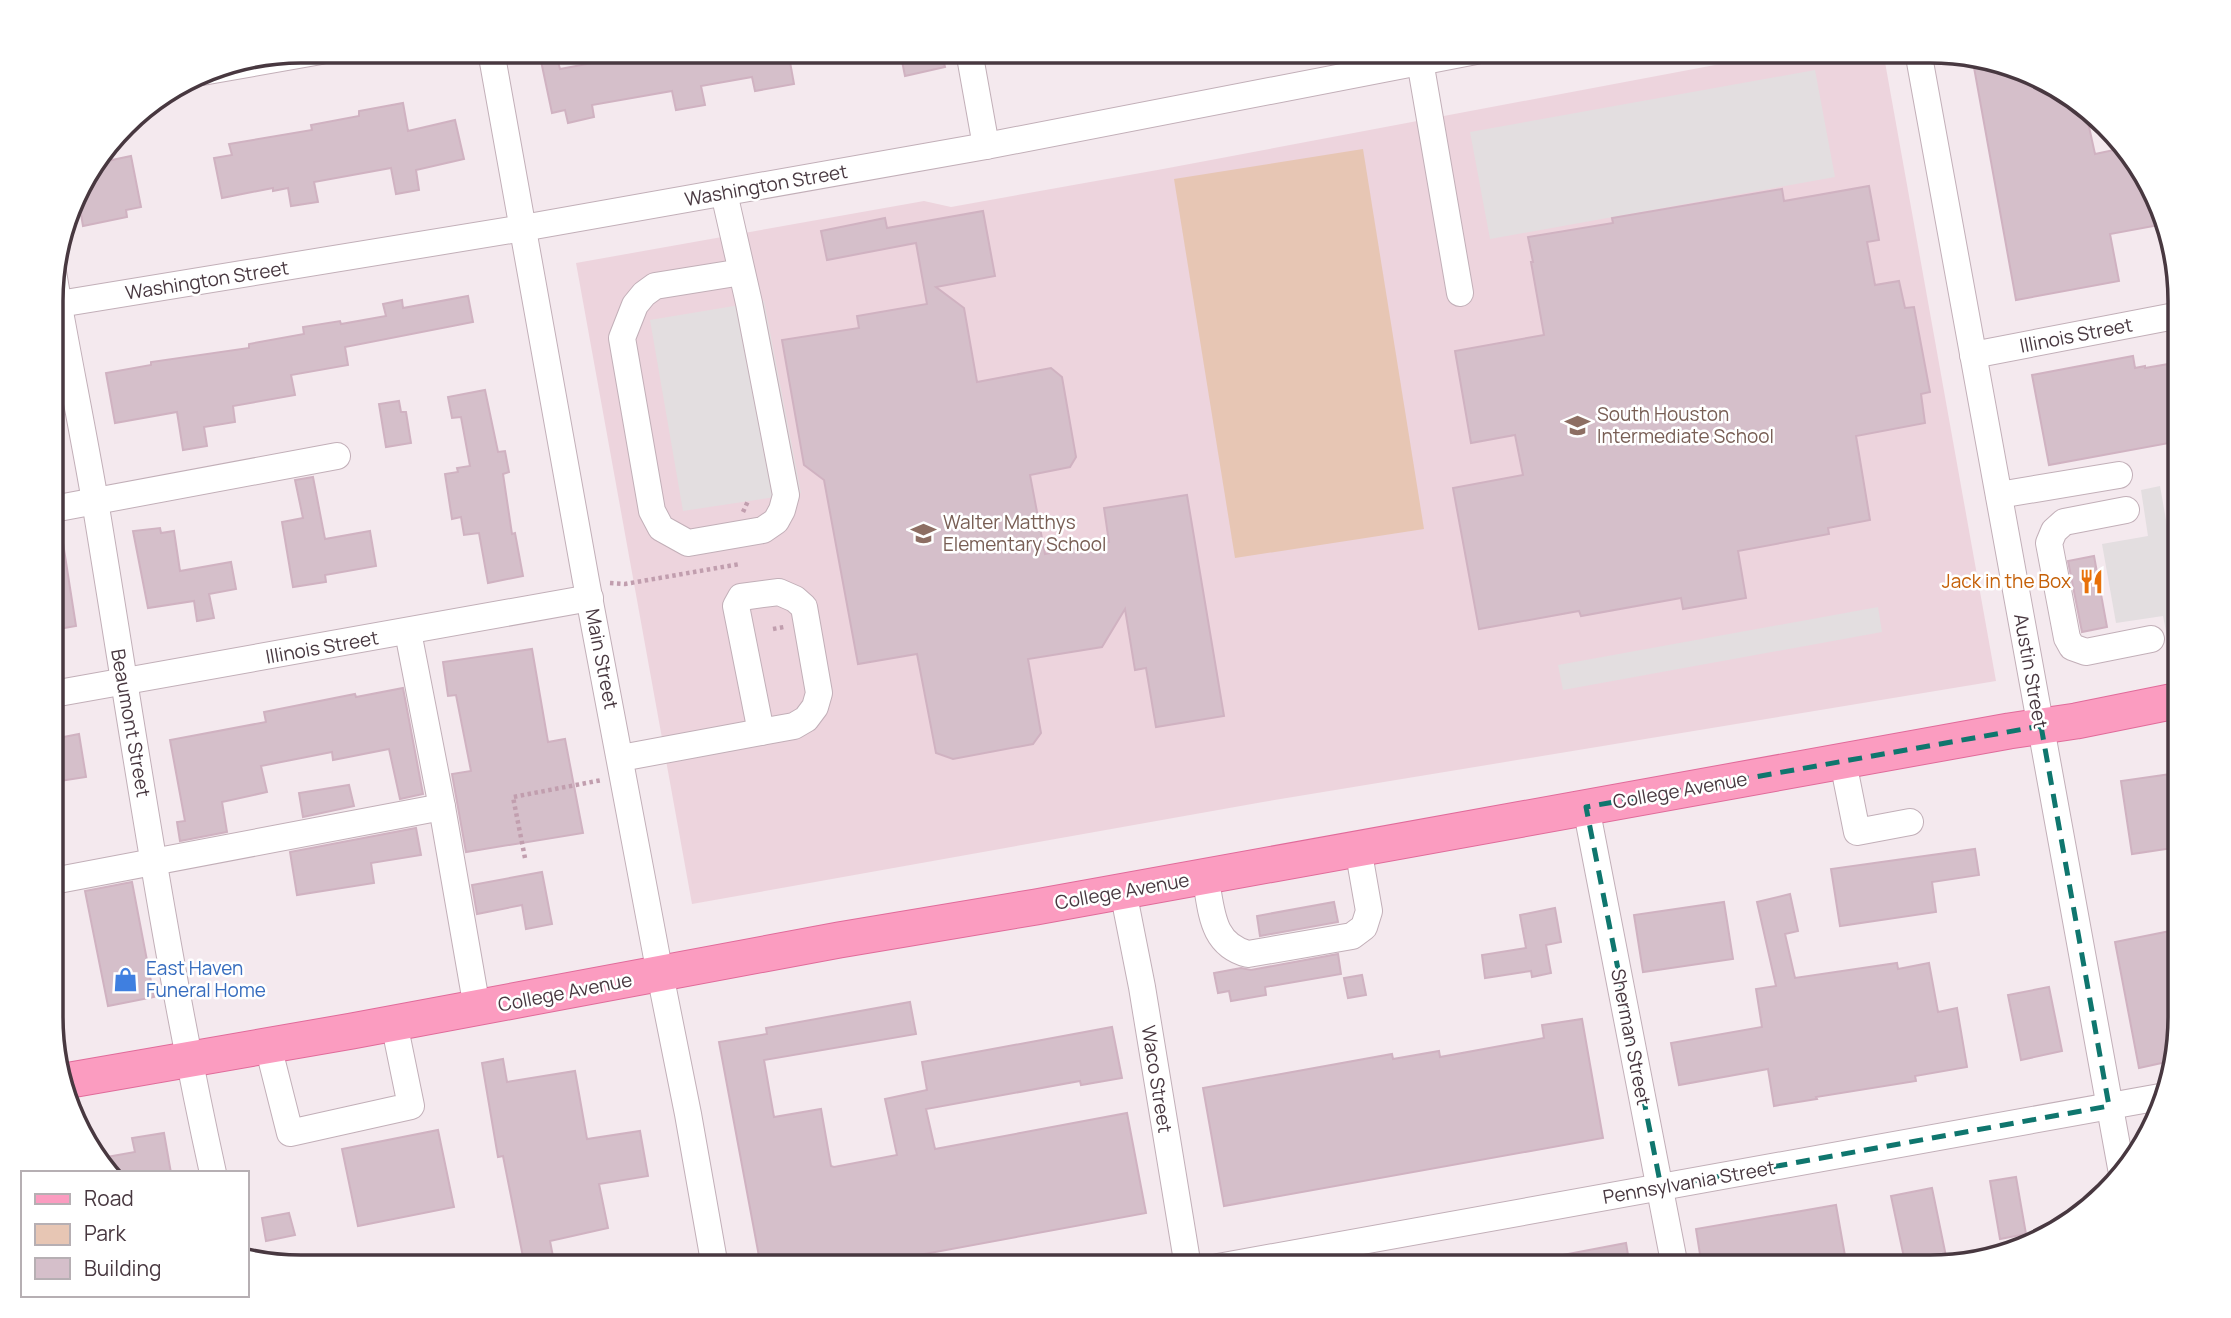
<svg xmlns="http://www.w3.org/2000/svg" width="2231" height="1318" font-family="Manrope,sans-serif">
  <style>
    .education { fill: #edd4dd }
    .green { fill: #e7c6b4 }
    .parking { fill: #e3dee0 }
    .building { fill: #d5bfca; stroke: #d0b2c1; stroke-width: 2 }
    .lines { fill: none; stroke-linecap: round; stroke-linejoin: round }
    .minor-casing { stroke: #c2afb8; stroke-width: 28 }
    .major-casing { stroke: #e06b9a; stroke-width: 37 }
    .path { stroke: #c19eae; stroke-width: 4.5; stroke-dasharray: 3.5 3.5; stroke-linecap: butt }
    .minor { stroke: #fff; stroke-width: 26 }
    .major { stroke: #fb9cc0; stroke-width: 35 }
    .marked { fill: none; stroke: #0f766e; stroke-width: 5; stroke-dasharray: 14 9; stroke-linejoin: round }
    .labels { text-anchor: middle; stroke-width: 5; stroke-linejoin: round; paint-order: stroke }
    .street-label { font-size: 19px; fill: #483840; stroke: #fff }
    .education-label { font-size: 19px; fill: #785e54; stroke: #fff; text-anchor: start }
    .food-label { font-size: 19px; fill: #c56008; stroke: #fff; text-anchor: end }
    .shop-label { font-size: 19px; fill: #366cbe; stroke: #fff; text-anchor: start }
    .rim { fill: none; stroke: #483840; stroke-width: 3.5 }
  </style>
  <rect width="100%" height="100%" fill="#f4e9ee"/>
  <polygon class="education" points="1789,51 1883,51 1996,681 1263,802 692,904 576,263 924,201 951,207 1163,169"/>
  <polygon class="green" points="1363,149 1424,529 1235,558 1174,179"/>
  <g class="parking">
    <polygon points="1815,70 1835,177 1490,239 1470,132"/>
    <polygon points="764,301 801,493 683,511 650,320"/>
    <polygon points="2160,486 2180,599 2180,639 2168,641 2163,616 2116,623 2102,544 2148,536 2141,490"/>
    <polygon points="1878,607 1882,632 1563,690 1558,665"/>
  </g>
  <g class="building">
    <polygon points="590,51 788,51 794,84 755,91 752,77 701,86 705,105 676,110 672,91 592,105 594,117 568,123 565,110 552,113 541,61 557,58 560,69 592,63"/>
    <polygon points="900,51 941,51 945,67 905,76"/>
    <polygon points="1973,62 2055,85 2086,113 2095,154 2123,148 2138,162 2159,225 2110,234 2119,281 2016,300"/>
    <polygon points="403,103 408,131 455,120 464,159 416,170 419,190 396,194 391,168 314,182 318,202 291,206 288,188 273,191 273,188 222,198 214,158 232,155 229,144 312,130 311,125 359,116 359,111"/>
    <polygon points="131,156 141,207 126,210 127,217 83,226 77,190 98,163"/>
    <polygon points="1869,186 1879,240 1867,242 1875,285 1899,281 1905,308 1914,307 1930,392 1921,394 1925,423 1856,436 1870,520 1828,528 1829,534 1738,551 1746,598 1683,609 1681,598 1581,616 1579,611 1479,629 1453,488 1523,475 1515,435 1471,443 1455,351 1544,335 1531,262 1533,262 1528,237 1613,223 1612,218 1782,189 1784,201"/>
    <polygon points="983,211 995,276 936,287 964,308 977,382 1051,368 1062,377 1076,457 1070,467 1030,475 1045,554 1109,542 1104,508 1187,495 1224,716 1156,727 1146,668 1135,670 1125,609 1102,647 1028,659 1041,733 1033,744 953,759 936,753 917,654 858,664 824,480 804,465 782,340 859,328 857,316 927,304 916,243 827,260 821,231 885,218 887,228"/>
    <polygon points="468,296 473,322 345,347 348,365 291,375 295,395 233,406 235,422 204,427 207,446 183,450 177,412 115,423 106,373 151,365 151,362 249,348 249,344 304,334 303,327 340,321 341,324 386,316 383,304 402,300 403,308"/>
    <polygon points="2133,356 2135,368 2145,366 2145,368 2180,362 2180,441 2049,465 2032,375"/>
    <polygon points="485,390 498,452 505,451 509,472 503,474 512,534 515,533 523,576 488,583 479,533 464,535 461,517 452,519 445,474 458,472 457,468 470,466 461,417 452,418 448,397"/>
    <polygon points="399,401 401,412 406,412 411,443 386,447 379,404"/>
    <polygon points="313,477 325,539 370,531 376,566 325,575 326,582 293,587 282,522 303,518 295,480"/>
    <polygon points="160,528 161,533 174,531 180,571 231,562 236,589 209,594 214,618 197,621 194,601 148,608 133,531"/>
    <polygon points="63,543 76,626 53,630 53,544"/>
    <polygon points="2094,556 2107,627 2082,632 2068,561"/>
    <polygon points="532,649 548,742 565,739 583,833 466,852 452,774 471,771 456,695 448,696 443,662"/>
    <polygon points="403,688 423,794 400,799 389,749 333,760 332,752 261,766 267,792 222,802 227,832 180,841 177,822 185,821 170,740 266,722 264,712 355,694 356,697"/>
    <polygon points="79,734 86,777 53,782 53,739"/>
    <polygon points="2178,773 2180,847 2132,854 2121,781"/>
    <polygon points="349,785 354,806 303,817 299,793"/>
    <polygon points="416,828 421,855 371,863 374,883 297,895 290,852"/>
    <polygon points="1975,849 1979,875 1932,882 1936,912 1840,926 1831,869"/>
    <polygon points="542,872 552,924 526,929 522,905 477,914 472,885"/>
    <polygon points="132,882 154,997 108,1006 85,891"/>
    <polygon points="1790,894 1798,931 1785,934 1795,978 1897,963 1898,969 1929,963 1938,1012 1957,1008 1967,1067 1915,1076 1916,1081 1816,1097 1817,1099 1774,1106 1768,1069 1679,1085 1671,1043 1762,1027 1756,989 1776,986 1757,902"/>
    <polygon points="1334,902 1338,922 1260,936 1257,916"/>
    <polygon points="1724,902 1733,959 1643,972 1634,915"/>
    <polygon points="1555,908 1561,942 1546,945 1551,973 1532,977 1531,971 1485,978 1482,955 1526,948 1520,915"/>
    <polygon points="2180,929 2180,1033 2177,1041 2168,1042 2171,1061 2139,1068 2115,942"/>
    <polygon points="1338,954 1341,974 1265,987 1266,995 1231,1001 1229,991 1218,993 1214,973 1241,968 1251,970"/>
    <polygon points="1362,975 1366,995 1348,998 1344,978"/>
    <polygon points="2049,987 2062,1051 2021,1060 2008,995"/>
    <polygon points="910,1002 916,1034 764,1060 774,1117 821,1109 831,1166 834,1167 897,1155 885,1099 927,1090 922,1062 1112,1027 1122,1078 1081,1085 1080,1081 926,1109 935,1149 1127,1113 1146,1213 854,1267 761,1267 719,1042 767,1034 766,1028"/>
    <polygon points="1582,1019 1603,1138 1224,1206 1203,1088 1392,1054 1393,1059 1439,1051 1440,1057 1544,1038 1542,1025"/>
    <polygon points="503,1059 507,1082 575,1071 587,1139 640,1131 648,1176 599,1184 608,1228 550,1241 555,1267 525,1267 503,1156 498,1157 482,1063"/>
    <polygon points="438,1130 454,1207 358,1226 342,1149"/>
    <polygon points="164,1133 171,1173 111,1173 96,1159 135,1152 132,1138"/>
    <polygon points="2016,1177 2026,1234 2000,1239 1990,1181"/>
    <polygon points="1932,1188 1948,1266 1906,1267 1891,1196"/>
    <polygon points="1836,1205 1847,1267 1702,1267 1696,1229"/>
    <polygon points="289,1213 295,1235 266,1241 262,1218"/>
    <polygon points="1626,1243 1630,1267 1552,1267 1552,1257"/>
  </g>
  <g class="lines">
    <defs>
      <g id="minor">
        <polyline points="491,51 586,581 660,974 688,1114 715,1267"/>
        <polyline points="969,51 986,146"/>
        <polyline points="1918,51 2121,1168"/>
        <polyline points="1420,61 1460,293"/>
        <polyline points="202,72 321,51"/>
        <polyline points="724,193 749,303 786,495 782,510 776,521 763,530 688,543 661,528 652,511 622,338 635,305 644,294 655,286 742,272"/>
        <path d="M53,272C66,349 82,425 95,501C132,725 164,951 213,1173"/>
        <polyline points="53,305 523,228 986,146 1476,51"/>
        <polyline points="1973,355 2180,315"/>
        <polyline points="1999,495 2119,475"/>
        <polyline points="53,509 337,456"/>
        <polyline points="2126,510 2064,522 2054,531 2049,543 2067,638 2072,647 2086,652 2151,639"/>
        <polygon points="779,592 795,599 804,607 819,693 815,707 806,719 794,726 761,732 736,606 741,597"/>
        <polyline points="408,632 442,807 477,1008"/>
        <polyline points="53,694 590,598"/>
        <polyline points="621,758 761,732"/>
        <polyline points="1843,762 1857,832 1910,822"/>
        <polyline points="1586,807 1675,1267"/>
        <path d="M1205,876C1212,909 1210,944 1248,954L1352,936L1364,927L1369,911L1358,848"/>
        <polyline points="53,881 442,807"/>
        <polyline points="1123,891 1142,987 1188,1267"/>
        <polyline points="268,1046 290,1133 411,1106 394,1023"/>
        <polyline points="1218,1267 2160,1097"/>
      </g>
      <polyline id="major" points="65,1081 352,1031 839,940 1036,907 2009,731 2076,721 2180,700"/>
    </defs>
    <use href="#minor" class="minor-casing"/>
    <use href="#major" class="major-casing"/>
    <g class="path">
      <polyline points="743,512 748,501"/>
      <polyline points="610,583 625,584 740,564"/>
      <polyline points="773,629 784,627"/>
      <polyline points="525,858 513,797 602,780"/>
    </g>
    <use href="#minor" class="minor"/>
    <use href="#major" class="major"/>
  </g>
  <path class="marked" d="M2041,726L2109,1106L1661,1187L1586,807Z"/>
  <defs>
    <symbol id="school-bare" viewBox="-9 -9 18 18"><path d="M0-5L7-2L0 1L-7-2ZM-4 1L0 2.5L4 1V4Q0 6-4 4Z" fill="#8d6e63" stroke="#fff" stroke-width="2.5" paint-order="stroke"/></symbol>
    <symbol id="restaurant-bare" viewBox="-9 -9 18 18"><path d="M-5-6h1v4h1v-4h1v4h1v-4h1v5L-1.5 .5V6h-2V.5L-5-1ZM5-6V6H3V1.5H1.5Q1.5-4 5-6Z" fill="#e8710a" stroke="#fff" stroke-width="2.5" paint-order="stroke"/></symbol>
    <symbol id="shop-bare" viewBox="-9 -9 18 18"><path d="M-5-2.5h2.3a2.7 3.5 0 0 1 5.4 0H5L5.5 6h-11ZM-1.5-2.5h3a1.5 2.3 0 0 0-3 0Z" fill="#3f7fe0" stroke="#fff" stroke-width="2.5" paint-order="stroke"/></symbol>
  </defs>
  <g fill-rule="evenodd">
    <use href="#school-bare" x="1560" y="408" width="35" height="35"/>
    <use href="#school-bare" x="906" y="516" width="35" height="35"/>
    <use href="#restaurant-bare" x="2074" y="564" width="35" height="35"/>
    <use href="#shop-bare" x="108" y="962" width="35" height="35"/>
  </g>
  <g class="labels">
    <g class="street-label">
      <text transform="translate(766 185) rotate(-10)" y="7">Washington Street</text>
      <text transform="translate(207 280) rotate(-9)" y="7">Washington Street</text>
      <text transform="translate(2076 335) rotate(-11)" y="7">Illinois Street</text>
      <text transform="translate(322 647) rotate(-10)" y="7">Illinois Street</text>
      <text transform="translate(602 659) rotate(79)" y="7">Main Street</text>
      <text transform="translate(2031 671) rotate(80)" y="7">Austin Street</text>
      <text transform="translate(131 723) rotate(80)" y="7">Beaumont Street</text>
      <text transform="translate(1680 790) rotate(-10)" y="7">College Avenue</text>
      <text transform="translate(1122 891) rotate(-10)" y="7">College Avenue</text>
      <text transform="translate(565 992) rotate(-11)" y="7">College Avenue</text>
      <text transform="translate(1631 1037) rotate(79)" y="7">Sherman Street</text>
      <text transform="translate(1157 1079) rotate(81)" y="7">Waco Street</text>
      <text transform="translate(1689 1182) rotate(-10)" y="7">Pennsylvania Street</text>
    </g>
    <g class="education-label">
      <text x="1597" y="421">South Houston<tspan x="1597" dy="22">Intermediate School</tspan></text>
      <text x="943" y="529">Walter Matthys<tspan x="943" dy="22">Elementary School</tspan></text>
    </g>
    <g class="food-label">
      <text x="2071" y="588">Jack in the Box</text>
    </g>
    <g class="shop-label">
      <text x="146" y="975">East Haven<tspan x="146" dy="22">Funeral Home</tspan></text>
    </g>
  </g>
  <path d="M0 0H2231V1318H0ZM301 63H1930A238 238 0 0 1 2168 301V1017A238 238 0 0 1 1930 1255H301A238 238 0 0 1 63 1017V301A238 238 0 0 1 301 63Z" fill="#fff" fill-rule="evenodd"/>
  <path class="rim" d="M301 63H1930A238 238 0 0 1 2168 301V1017A238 238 0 0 1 1930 1255H301A238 238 0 0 1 63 1017V301A238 238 0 0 1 301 63Z"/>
  <rect x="21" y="1171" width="228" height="126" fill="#ffffff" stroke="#b6afb3" stroke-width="2"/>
  <rect x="35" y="1194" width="35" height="10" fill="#fb9cc0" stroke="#b6afb3" stroke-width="2"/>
  <text x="84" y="1206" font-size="21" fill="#483840">Road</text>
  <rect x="35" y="1224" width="35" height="21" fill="#e7c6b4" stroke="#b6afb3" stroke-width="2"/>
  <text x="84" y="1241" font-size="21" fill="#483840">Park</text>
  <rect x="35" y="1258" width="35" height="21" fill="#d5bfca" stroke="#b6afb3" stroke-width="2"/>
  <text x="84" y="1276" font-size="21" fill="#483840">Building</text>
</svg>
